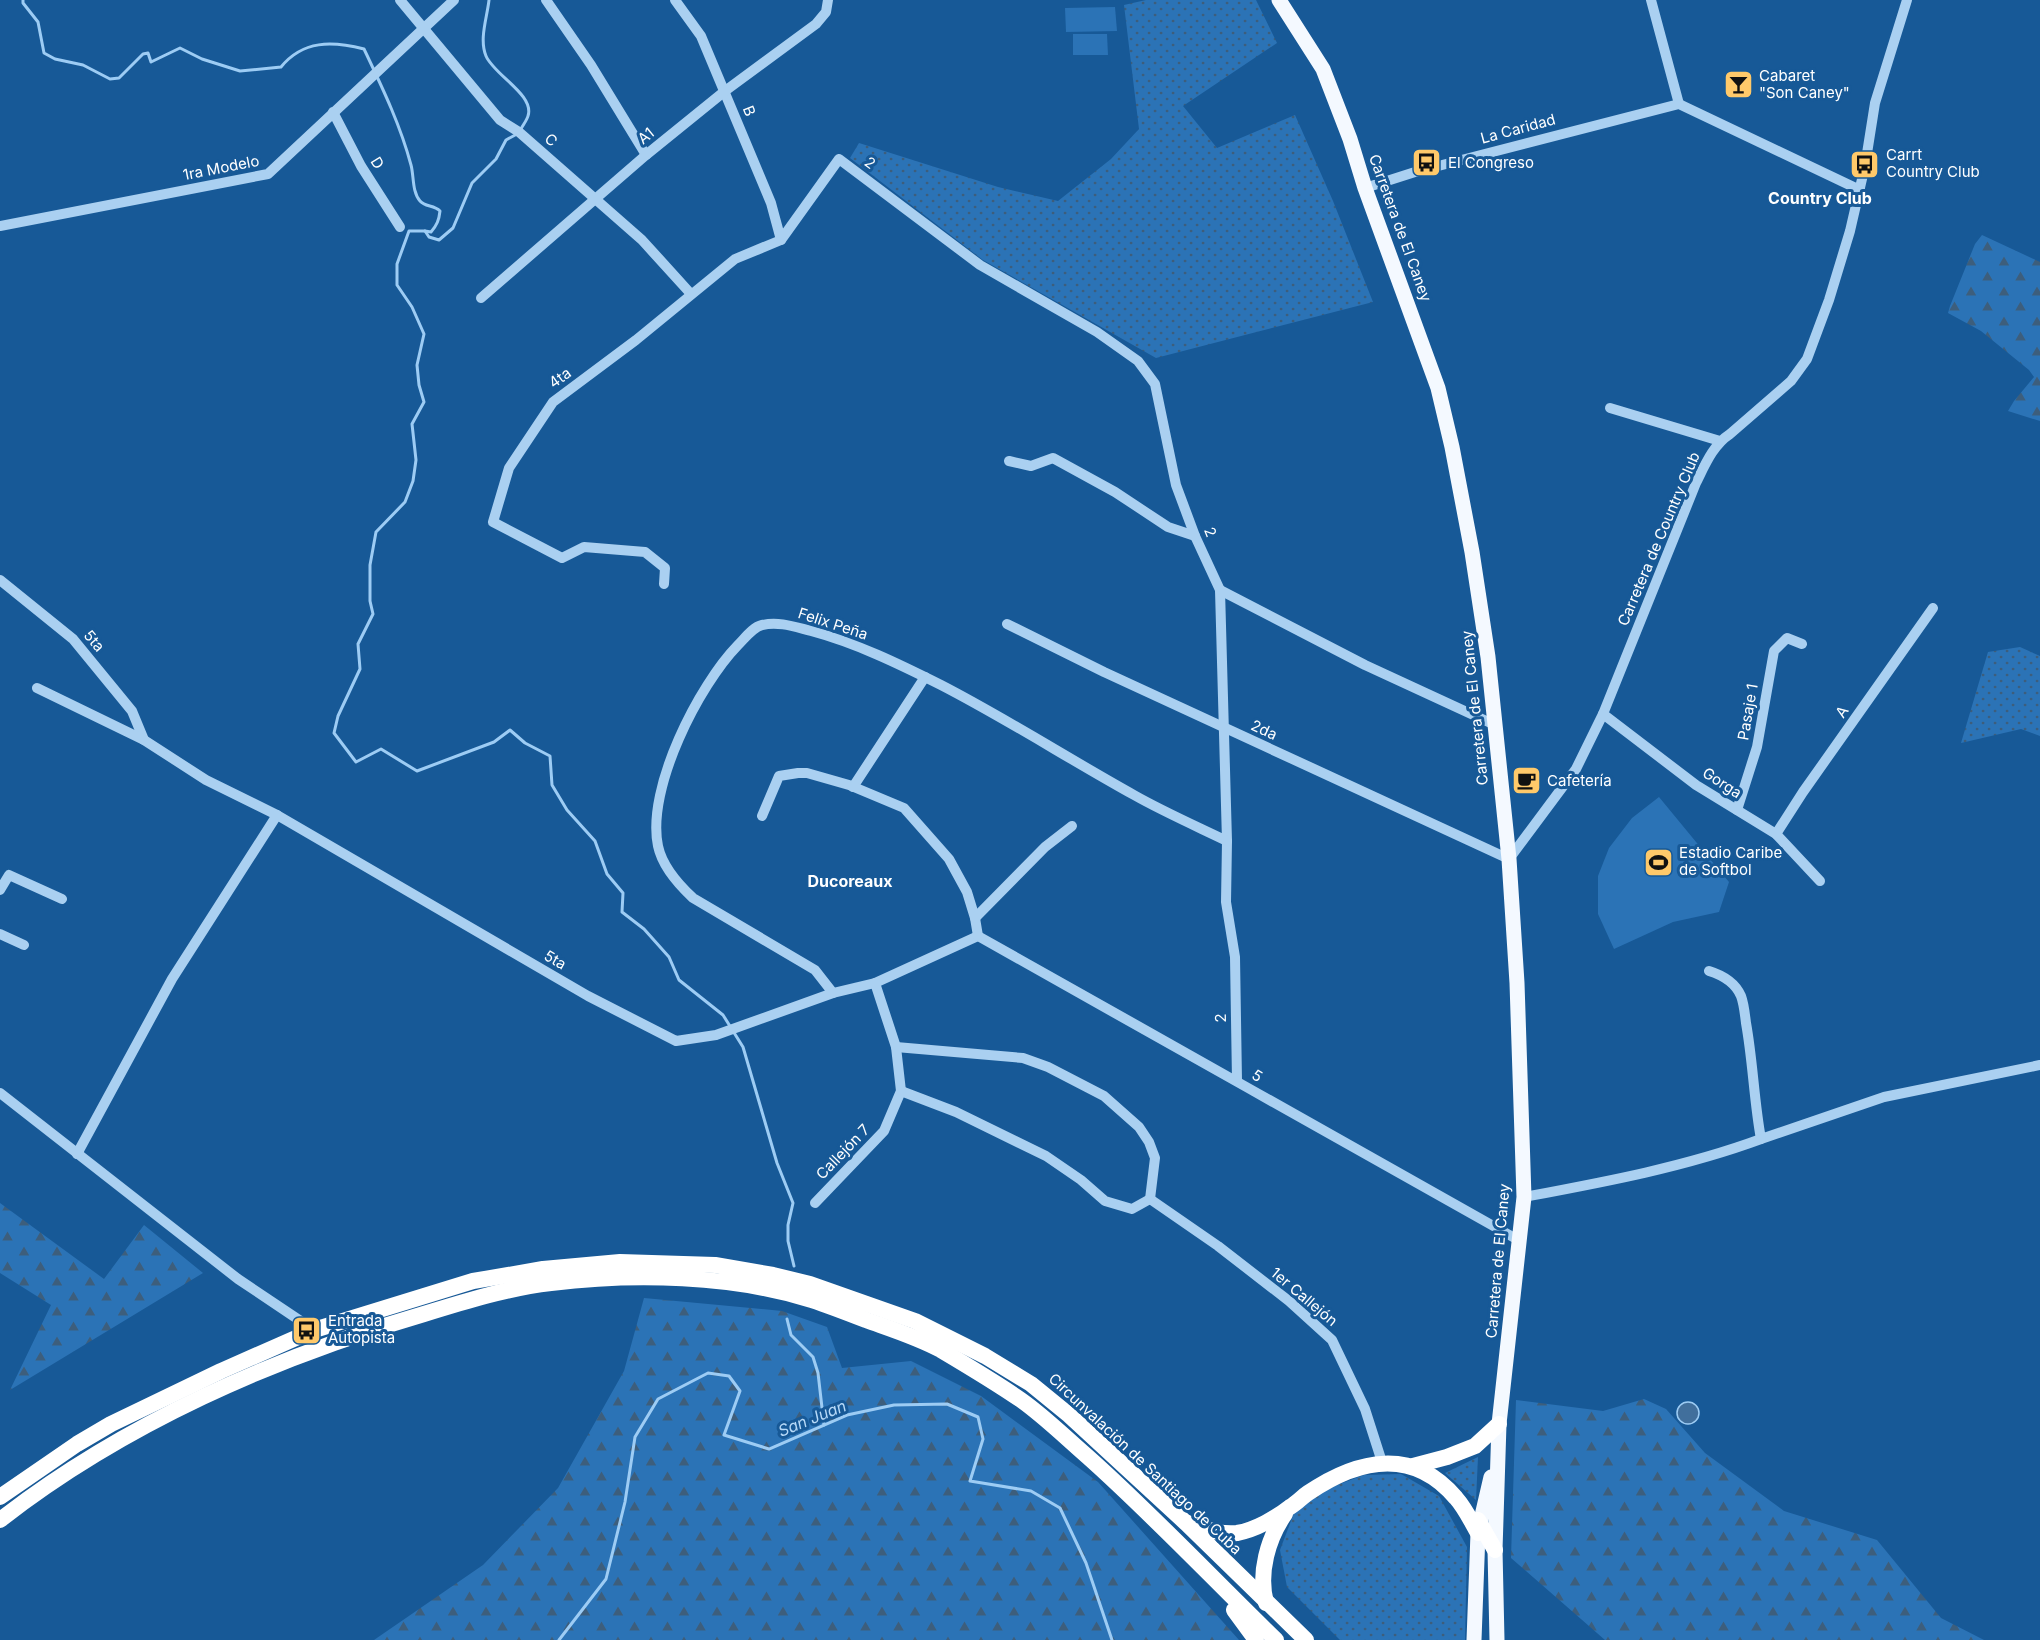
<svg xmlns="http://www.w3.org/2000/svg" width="2040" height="1640" font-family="Inter,sans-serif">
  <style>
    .grass { fill: url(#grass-dots) }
    .forest { fill: url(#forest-firs) }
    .pitch { fill: #2b73b6 }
    .water { fill: #416f9c; stroke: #9dccf4; stroke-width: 1.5 }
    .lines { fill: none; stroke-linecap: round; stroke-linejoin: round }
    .stream { stroke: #9dccf4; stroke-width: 3 }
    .minor { stroke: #aad0f1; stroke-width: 10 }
    .major { stroke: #f4f9ff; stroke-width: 15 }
    .highway { stroke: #fff; stroke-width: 16 }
    .labels { text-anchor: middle; stroke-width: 6; stroke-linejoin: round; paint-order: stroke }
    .poi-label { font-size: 15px; fill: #fff; stroke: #175997; text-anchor: start }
    .street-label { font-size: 15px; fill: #fff; stroke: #175997 }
    .neighbourhood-label { font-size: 16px; font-weight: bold; fill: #fff; stroke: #175997 }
    .water-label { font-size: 16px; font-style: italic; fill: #b6d9f8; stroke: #175997 }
  </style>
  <defs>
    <pattern id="grass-dots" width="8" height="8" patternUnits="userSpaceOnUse" patternTransform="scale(1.5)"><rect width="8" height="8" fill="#2b73b6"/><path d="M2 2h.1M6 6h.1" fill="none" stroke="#3d5e7c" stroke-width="1.8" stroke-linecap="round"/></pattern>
    <pattern id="forest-firs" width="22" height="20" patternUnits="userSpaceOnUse" patternTransform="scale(1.5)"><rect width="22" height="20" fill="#2b73b6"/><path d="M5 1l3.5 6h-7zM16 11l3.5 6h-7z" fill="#3d5e7c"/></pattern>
  </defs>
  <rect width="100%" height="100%" fill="#175997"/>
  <g class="grass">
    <polygon points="1146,0 1256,0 1277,43 1183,106 1217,148 1295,115 1333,201 1373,302 1156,358 983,260 850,158 859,143 998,187 1058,201 1111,159 1139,129 1124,5"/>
    <polygon points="2020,647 2040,656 2040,736 2021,729 1961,743 1988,652"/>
    <polygon points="1478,1457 1476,1500 1445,1473"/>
    <polygon points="1401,1474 1439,1496 1467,1547 1465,1640 1340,1640 1287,1587 1280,1550 1294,1513 1321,1491 1364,1475"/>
  </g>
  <g class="forest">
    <polygon points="1982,235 2040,262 2040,421 2008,411 2014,401 2034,377 2029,370 1981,331 1948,313 1950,306 1975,244"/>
    <polygon points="0,1203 104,1279 144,1225 203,1273 10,1390 51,1305 0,1273"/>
    <polygon points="644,1298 782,1311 827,1327 842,1368 911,1361 981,1396 1098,1482 1239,1640 374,1640 483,1565 558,1488 624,1371"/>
    <polygon points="1644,1399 1666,1409 1705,1453 1784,1511 1877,1540 1941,1618 1984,1640 1605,1640 1511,1558 1516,1400 1603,1411"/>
  </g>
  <g class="pitch">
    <polygon points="1115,7 1117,31 1066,32 1065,8"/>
    <polygon points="1073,34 1107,34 1108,55 1073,55"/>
    <polygon points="1659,797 1729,882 1719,912 1673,922 1614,949 1598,914 1598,876 1609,848 1632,818"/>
  </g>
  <circle class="water" cx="1688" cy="1413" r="11"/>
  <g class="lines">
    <g class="stream">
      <path d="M23,0V3L38,22L44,53L55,59L83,65L110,79L119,78L143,54L148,53L151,62L180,48L202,59L240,71L281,67C303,40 332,41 364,49C382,87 400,124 411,165C414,176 412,192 420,201C425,207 434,205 440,211C439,220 437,225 431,232L425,231"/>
      <path d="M489,0C487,18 479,39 486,56C494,75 535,95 528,116C527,120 523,125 521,129"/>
      <polyline points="517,134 506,140 496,159 472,183 453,228 439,240 429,237 425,231 409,231 397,264 397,285 412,307 424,334 417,365 419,385 424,402 412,424 416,460 413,481 405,502 376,532 370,565 370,601 373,614 358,644 360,669 338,716 334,733 356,762 381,749 417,771 494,742 510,730 525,743 550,756 552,785 567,810 595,841 607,874 623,893 622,912 644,929 669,957 679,980 723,1015 743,1047 777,1163 793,1203 788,1225 788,1241 794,1266"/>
      <polyline points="787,1319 791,1335 813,1357 818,1373 824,1425"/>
      <polyline points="559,1640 606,1579 625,1502 635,1437 658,1399 708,1373 729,1376 740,1391 724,1435 769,1449 847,1415 894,1405 947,1404 978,1417 983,1439 970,1481 1031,1491 1060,1508 1086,1563 1112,1640"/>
    </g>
    <g class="minor">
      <polyline points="400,0 500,120 519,132 642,240 691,294"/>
      <polyline points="546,0 591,65 646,155"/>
      <polyline points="675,0 701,36 771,203 781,240"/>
      <polyline points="1651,0 1679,104"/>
      <polyline points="333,112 361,166 400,227"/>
      <polyline points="1365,188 1415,172 1679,104 1860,190"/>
      <polyline points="0,226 268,174 454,0"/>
      <polyline points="481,298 646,155 725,91 816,24 826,12 828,0"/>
      <polyline points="1610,408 1720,441"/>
      <polyline points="1009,461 1031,466 1053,458 1115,492 1168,527 1195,536"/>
      <polyline points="0,580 73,639 132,711 144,740"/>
      <polyline points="664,584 665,568 645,552 584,547 562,558 493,522 509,468 553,402 636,340 735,259 781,240 839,159 980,265 1097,332 1138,361 1155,384 1176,485 1195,536 1220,590 1227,841 1226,902 1235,957 1237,1081"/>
      <polyline points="1220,590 1365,665 1495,725"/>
      <path d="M1007,624L1104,672L1509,859L1576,769L1603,714L1696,483C1705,465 1713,445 1730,434L1791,381L1807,359L1829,300L1850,231L1865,166L1875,103L1907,0"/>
      <polyline points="37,688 144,740 206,780 277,815 588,996 676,1041 716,1035 833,993 875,983 978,936"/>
      <polyline points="1603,714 1696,785 1776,834 1820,881"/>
      <polyline points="853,787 925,677"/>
      <polyline points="1737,810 1757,747 1774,651 1787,638 1802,644"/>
      <polyline points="762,816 779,776 798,773 807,773 849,785 904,808 949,859 967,892 975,918 978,936"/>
      <polyline points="1776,834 1803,792 1933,608"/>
      <polyline points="0,890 9,875 62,899"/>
      <polyline points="975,918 1045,847 1072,826"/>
      <polyline points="0,934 24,945"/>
      <path d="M978,936C1159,1037 1339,1140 1520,1241"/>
      <path d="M1709,971C1722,975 1735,982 1741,996C1744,1004 1745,1015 1746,1023C1753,1062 1754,1101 1761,1139L1884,1097L2040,1065"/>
      <path d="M833,993L815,970L693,898C679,885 662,865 658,846C646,788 699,685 738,645C745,638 753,627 762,625C779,621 795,627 811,631C856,643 899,664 941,685C1007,719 1069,759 1134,795C1164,812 1196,826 1227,841"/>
      <polyline points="896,1047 1023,1058 1048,1067 1104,1096 1139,1127 1149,1142 1155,1158 1150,1199"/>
      <polyline points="901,1091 956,1112 1046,1156 1081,1180 1105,1201 1132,1209 1150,1199"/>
      <polyline points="0,1093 238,1279 314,1330 314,1350"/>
      <polyline points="77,1154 172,979 277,815"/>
      <path d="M1524,1197C1604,1182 1685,1167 1761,1139"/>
      <polyline points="1150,1199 1218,1246 1289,1301 1332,1340 1365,1409 1382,1462"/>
      <polyline points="815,1203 884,1131 901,1091 896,1047 875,983"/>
    </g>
    <g class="major">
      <polyline points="1279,0 1323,69 1350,139 1365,188 1438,388 1452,447 1472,552 1488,657 1509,859 1517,983 1524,1197 1499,1424 1495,1550 1497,1640"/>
      <polyline points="1474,1640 1478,1533 1491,1477"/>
    </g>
    <g class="highway">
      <polyline points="1413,1466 1447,1457 1475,1446 1499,1424"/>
      <polyline points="0,1497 77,1444 111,1424 221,1371 314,1330 473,1281 543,1269 620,1262 715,1265 773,1275 810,1284 915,1321 985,1356 1031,1384 1069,1415 1186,1523 1306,1640"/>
      <path d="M0,1520C123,1424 275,1357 424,1314C466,1301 508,1288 551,1283C634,1273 732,1275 812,1300C830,1306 848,1313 866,1320C891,1329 917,1337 941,1350C968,1366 995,1382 1021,1400C1045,1417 1066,1438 1088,1457C1153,1515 1213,1579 1276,1640"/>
      <polyline points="1478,1520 1495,1550"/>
      <path d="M1187,1523C1203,1528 1220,1535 1237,1533C1255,1530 1276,1518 1290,1507C1297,1503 1302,1497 1308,1493C1358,1459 1413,1447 1456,1498C1465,1508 1471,1521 1478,1533"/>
      <path d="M1266,1603C1258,1573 1268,1538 1285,1514"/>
      <polyline points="1234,1610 1256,1640"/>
    </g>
  </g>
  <defs>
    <symbol id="bar-square" viewBox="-11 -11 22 22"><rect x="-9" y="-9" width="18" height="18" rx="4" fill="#ffc96a" stroke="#175997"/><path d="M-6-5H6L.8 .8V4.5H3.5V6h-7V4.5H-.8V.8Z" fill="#111"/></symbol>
    <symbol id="bus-square" viewBox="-11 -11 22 22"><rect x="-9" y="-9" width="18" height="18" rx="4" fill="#ffc96a" stroke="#175997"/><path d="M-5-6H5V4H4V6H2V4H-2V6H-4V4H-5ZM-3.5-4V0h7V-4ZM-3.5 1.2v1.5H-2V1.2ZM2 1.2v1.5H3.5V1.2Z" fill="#111"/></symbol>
    <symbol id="cafe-square" viewBox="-11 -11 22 22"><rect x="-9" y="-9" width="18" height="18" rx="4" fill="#ffc96a" stroke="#175997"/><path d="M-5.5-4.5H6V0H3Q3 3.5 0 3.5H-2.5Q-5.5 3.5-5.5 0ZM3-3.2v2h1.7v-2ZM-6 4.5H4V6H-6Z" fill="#111"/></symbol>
    <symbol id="stadium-square" viewBox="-11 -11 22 22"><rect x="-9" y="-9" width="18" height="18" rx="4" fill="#ffc96a" stroke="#175997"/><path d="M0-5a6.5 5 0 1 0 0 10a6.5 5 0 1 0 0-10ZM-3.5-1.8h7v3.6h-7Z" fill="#111"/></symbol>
  </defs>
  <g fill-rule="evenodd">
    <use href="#bar-square" x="1722" y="68" width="33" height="33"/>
    <use href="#bus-square" x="1410" y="146" width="33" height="33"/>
    <use href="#bus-square" x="1848" y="148" width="33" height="33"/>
    <use href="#cafe-square" x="1510" y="764" width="33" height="33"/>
    <use href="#stadium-square" x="1642" y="846" width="33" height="33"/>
    <use href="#bus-square" x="290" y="1314" width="33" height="33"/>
  </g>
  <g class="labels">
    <g class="poi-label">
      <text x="1759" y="81">Cabaret<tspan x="1759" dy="17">"Son Caney"</tspan></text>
      <text x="1886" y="160">Carrt<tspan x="1886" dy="17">Country Club</tspan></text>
      <text x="1448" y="168">El Congreso</text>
      <text x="1547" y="786">Cafetería</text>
      <text x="1679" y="858">Estadio Caribe<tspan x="1679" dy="17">de Softbol</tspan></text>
      <text x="328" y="1326">Entrada<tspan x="328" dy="17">Autopista</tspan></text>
    </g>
    <g class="street-label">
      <text transform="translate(749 111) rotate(68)" y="5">B</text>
      <text transform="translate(1518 129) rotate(-15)" y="5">La Caridad</text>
      <text transform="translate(646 136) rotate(-39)" y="5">A1</text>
      <text transform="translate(551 140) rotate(41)" y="5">C</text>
      <text transform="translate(377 163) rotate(59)" y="5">D</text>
      <text transform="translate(870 163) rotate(37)" y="5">2</text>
      <text transform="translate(221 168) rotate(-11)" y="5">1ra Modelo</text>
      <text transform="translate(1400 228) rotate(70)" y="5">Carretera de El Caney</text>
      <text transform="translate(560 378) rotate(-36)" y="5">4ta</text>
      <text transform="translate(1210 532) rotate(68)" y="5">2</text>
      <text transform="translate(1659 539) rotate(-67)" y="5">Carretera de Country Club</text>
      <text transform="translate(833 624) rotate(18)" y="5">Felix Peña</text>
      <text transform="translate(94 641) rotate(49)" y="5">5ta</text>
      <text transform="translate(1475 708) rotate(-96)" y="5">Carretera de El Caney</text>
      <text transform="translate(1748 712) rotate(-80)" y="5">Pasaje 1</text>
      <text transform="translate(1842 712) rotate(-55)" y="5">A</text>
      <text transform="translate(1264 730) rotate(25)" y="5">2da</text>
      <text transform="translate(1722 783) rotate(33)" y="5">Gorga</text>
      <text transform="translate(555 960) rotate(30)" y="5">5ta</text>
      <text transform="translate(1221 1018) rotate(-91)" y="5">2</text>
      <text transform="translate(1257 1076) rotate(32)" y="5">5</text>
      <text transform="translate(843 1152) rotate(-46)" y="5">Callejón 7</text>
      <text transform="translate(1498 1261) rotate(-85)" y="5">Carretera de El Caney</text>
      <text transform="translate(1304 1297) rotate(40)" y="5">1er Callejón</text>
      <text transform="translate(1145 1464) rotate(43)" y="5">Circunvalación de Santiago de Cuba</text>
    </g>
    <g class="neighbourhood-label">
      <text x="1820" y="204">Country Club</text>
      <text x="850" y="887">Ducoreaux</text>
    </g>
    <g class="water-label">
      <text transform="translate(812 1418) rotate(-22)" y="6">San Juan</text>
    </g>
  </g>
</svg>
